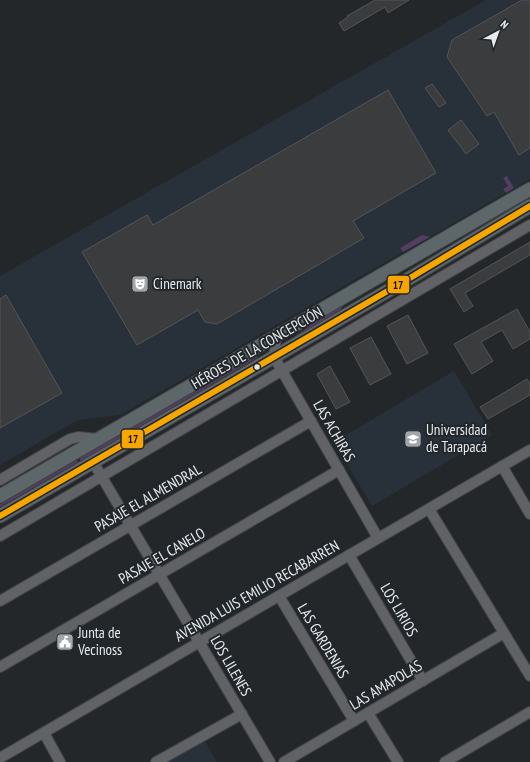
<svg xmlns="http://www.w3.org/2000/svg" width="530" height="762" font-family="'PT Sans Narrow',sans-serif">
  <style>
    .built { fill: #283039 }
    .green { fill: #543d62 }
    .building { fill: #3a3c3e; stroke: #545558 }
    .lines { fill: none; stroke-linecap: round; stroke-linejoin: round }
    .minor-casing { stroke: #414446; stroke-width: 12 }
    .major-casing { stroke: #414446; stroke-width: 15 }
    .minor { stroke: #606265; stroke-width: 10 }
    .major { stroke: #5d676a; stroke-width: 13 }
    .bus-1-casing { stroke: #22272c; stroke-width: 9 }
    .bus-1 { stroke: #f7a600; stroke-width: 6 }
    .bus-dot { fill: #e6eaed; stroke: #22272c; stroke-width: 1.5 }
    .labels { text-anchor: middle; stroke-width: 4; stroke-linejoin: round; paint-order: stroke }
    .poi-label { font-size: 15px; fill: #e6eaed; stroke: #22272c; text-anchor: start }
    .street-label { font-size: 15px; fill: #e6eaed; stroke: #22272c }
    .line-badge { stroke: #22272c; stroke-width: 1.5 }
    .pale-badge-label { font-size: 11px; text-anchor: middle; font-weight: bold; fill: #111 }
  </style>
  <rect width="100%" height="100%" fill="#24272a"/>
  <g class="built">
    <polygon points="486,0 530,0 530,179 131,409 120,415 78,420 0,465 0,276"/>
    <polygon points="454,371 492,435 372,506 334,442"/>
    <polygon points="203,738 217,762 161,762"/>
  </g>
  <g class="green">
    <polygon points="507,176 514,188 506,193 503,189 508,186 503,178"/>
    <polygon points="422,235 430,237 403,252 400,248"/>
    <polygon points="350,300 350,301 344,305 340,310 296,336 296,335 303,331 309,325"/>
    <polygon points="257,355 258,357 81,461 79,458"/>
    <polygon points="77,460 78,462 0,507 0,504"/>
  </g>
  <g class="building">
    <polygon points="375,0 409,0 388,13 385,7 344,31 339,23 348,17 347,16"/>
    <polygon points="522,0 530,0 530,148 519,155 494,112 487,116 447,57 452,40"/>
    <polygon points="432,84 446,103 439,107 425,88"/>
    <polygon points="388,90 436,173 353,221 364,238 217,324 205,322 198,310 137,345 82,252 147,215 153,225"/>
    <polygon points="461,120 479,144 466,154 448,130"/>
    <polygon points="530,242 530,255 465,293 473,306 464,312 450,289"/>
    <polygon points="6,295 62,393 0,428 0,299"/>
    <polygon points="517,309 530,332 530,339 513,349 502,330 481,342 493,361 472,374 454,344"/>
    <polygon points="408,315 428,353 407,364 387,326"/>
    <polygon points="371,337 391,374 370,385 350,348"/>
    <polygon points="330,366 350,402 336,409 317,374"/>
    <polygon points="527,379 530,384 530,395 488,419 480,407"/>
  </g>
  <g class="lines">
    <defs>
      <g id="minor">
        <polyline points="276,336 274,357 378,538"/>
        <polyline points="93,462 270,762"/>
        <polyline points="502,466 530,514"/>
        <polyline points="0,480 70,439 78,437 99,439"/>
        <polyline points="429,509 530,676"/>
        <polyline points="0,536 530,225"/>
        <polyline points="349,555 423,681"/>
        <polyline points="279,596 354,721"/>
        <polyline points="0,601 311,421"/>
        <polyline points="0,667 339,470"/>
        <polyline points="368,713 398,762"/>
        <polyline points="44,733 60,762"/>
        <polyline points="0,758 530,450"/>
        <polyline points="156,762 242,714"/>
        <polyline points="284,762 504,633"/>
        <polyline points="445,762 530,712"/>
      </g>
      <g id="major">
        <polyline points="0,496 530,189"/>
        <polyline points="0,516 410,278 530,206"/>
      </g>
    </defs>
    <use href="#minor" class="minor-casing"/>
    <use href="#major" class="major-casing"/>
    <use href="#minor" class="minor"/>
    <use href="#major" class="major"/>
    <defs>
      <polyline id="bus-1" points="0,516 410,278 530,206"/>
    </defs>
    <use href="#bus-1" class="bus-1-casing"/>
    <use href="#bus-1" class="bus-1"/>
  </g>
  <defs>
    <symbol id="theatre-square" viewBox="-11 -11 22 22"><rect x="-9" y="-9" width="18" height="18" rx="4" fill="#a2a6a9" stroke="#22272c"/><path d="M-5-5.5Q0-4 5-5.5V0Q5 5 0 6Q-5 5-5 0ZM-3.3-2.5H-1v1.5H-3.3ZM1-2.5H3.3v1.5H1ZM-2.8 1Q0 5.5 2.8 1Z" fill="#fff"/></symbol>
    <symbol id="university-square" viewBox="-11 -11 22 22"><rect x="-9" y="-9" width="18" height="18" rx="4" fill="#a2a6a9" stroke="#22272c"/><path d="M0-5L7-2L0 1L-7-2ZM-4 1L0 2.5L4 1V4Q0 6-4 4Z" fill="#fff"/></symbol>
    <symbol id="civic-square" viewBox="-11 -11 22 22"><rect x="-9" y="-9" width="18" height="18" rx="4" fill="#a2a6a9" stroke="#22272c"/><path d="M-.6-6.5H3V-4.5H.6V-3L4-1V1h2V6H-6V1h2V-1L-.6-3ZM-1.2 2.5V6h2.4V2.5Z" fill="#fff"/></symbol>
  </defs>
  <g fill-rule="evenodd">
    <use href="#theatre-square" x="130" y="274" width="20" height="20"/>
    <use href="#university-square" x="403" y="429" width="20" height="20"/>
    <use href="#civic-square" x="55" y="632" width="20" height="20"/>
  </g>
  <circle class="bus-dot" cx="257" cy="367" r="3.5"/>
  <g class="labels">
    <g class="poi-label">
      <text x="153" y="289">Cinemark</text>
      <text x="426" y="435">Universidad<tspan x="426" dy="17">de Tarapacá</tspan></text>
      <text x="78" y="638">Junta de<tspan x="78" dy="17">Vecinoss</tspan></text>
    </g>
    <g class="street-label">
      <text transform="translate(257 348) rotate(-30)" y="5">HÉROES DE LA CONCEPCIÓN</text>
      <text transform="translate(334 431) rotate(60)" y="5">LAS ACHIRAS</text>
      <text transform="translate(148 498) rotate(-30)" y="5">PASAJE EL ALMENDRAL</text>
      <text transform="translate(162 556) rotate(-30)" y="5">PASAJE EL CANELO</text>
      <text transform="translate(257 591) rotate(-30)" y="5">AVENIDA LUIS EMILIO RECABARREN</text>
      <text transform="translate(399 610) rotate(60)" y="5">LOS LIRIOS</text>
      <text transform="translate(323 641) rotate(59)" y="5">LAS GARDENIAS</text>
      <text transform="translate(231 666) rotate(60)" y="5">LOS LILENES</text>
      <text transform="translate(386 685) rotate(-31)" y="5">LAS AMAPOLAS</text>
    </g>
  </g>
  <g class="line-badge">
    <rect x="387" y="275" width="23" height="19" rx="4" fill="#f7a600"/>
    <rect x="121" y="429" width="23" height="20" rx="4" fill="#f7a600"/>
  </g>
  <g class="pale-badge-label">
    <text x="398" y="289">17</text>
    <text x="133" y="443">17</text>
  </g>
  <g transform="translate(498 32) rotate(41)" stroke="#22272c" stroke-width="3" paint-order="stroke">
  <path d="M0-3L7 15L0 10L-7 15Z" fill="#e6eaed"/>
  <text y="-6" font-size="11" font-weight="bold" text-anchor="middle" fill="#e6eaed">N</text>
  </g>
</svg>
